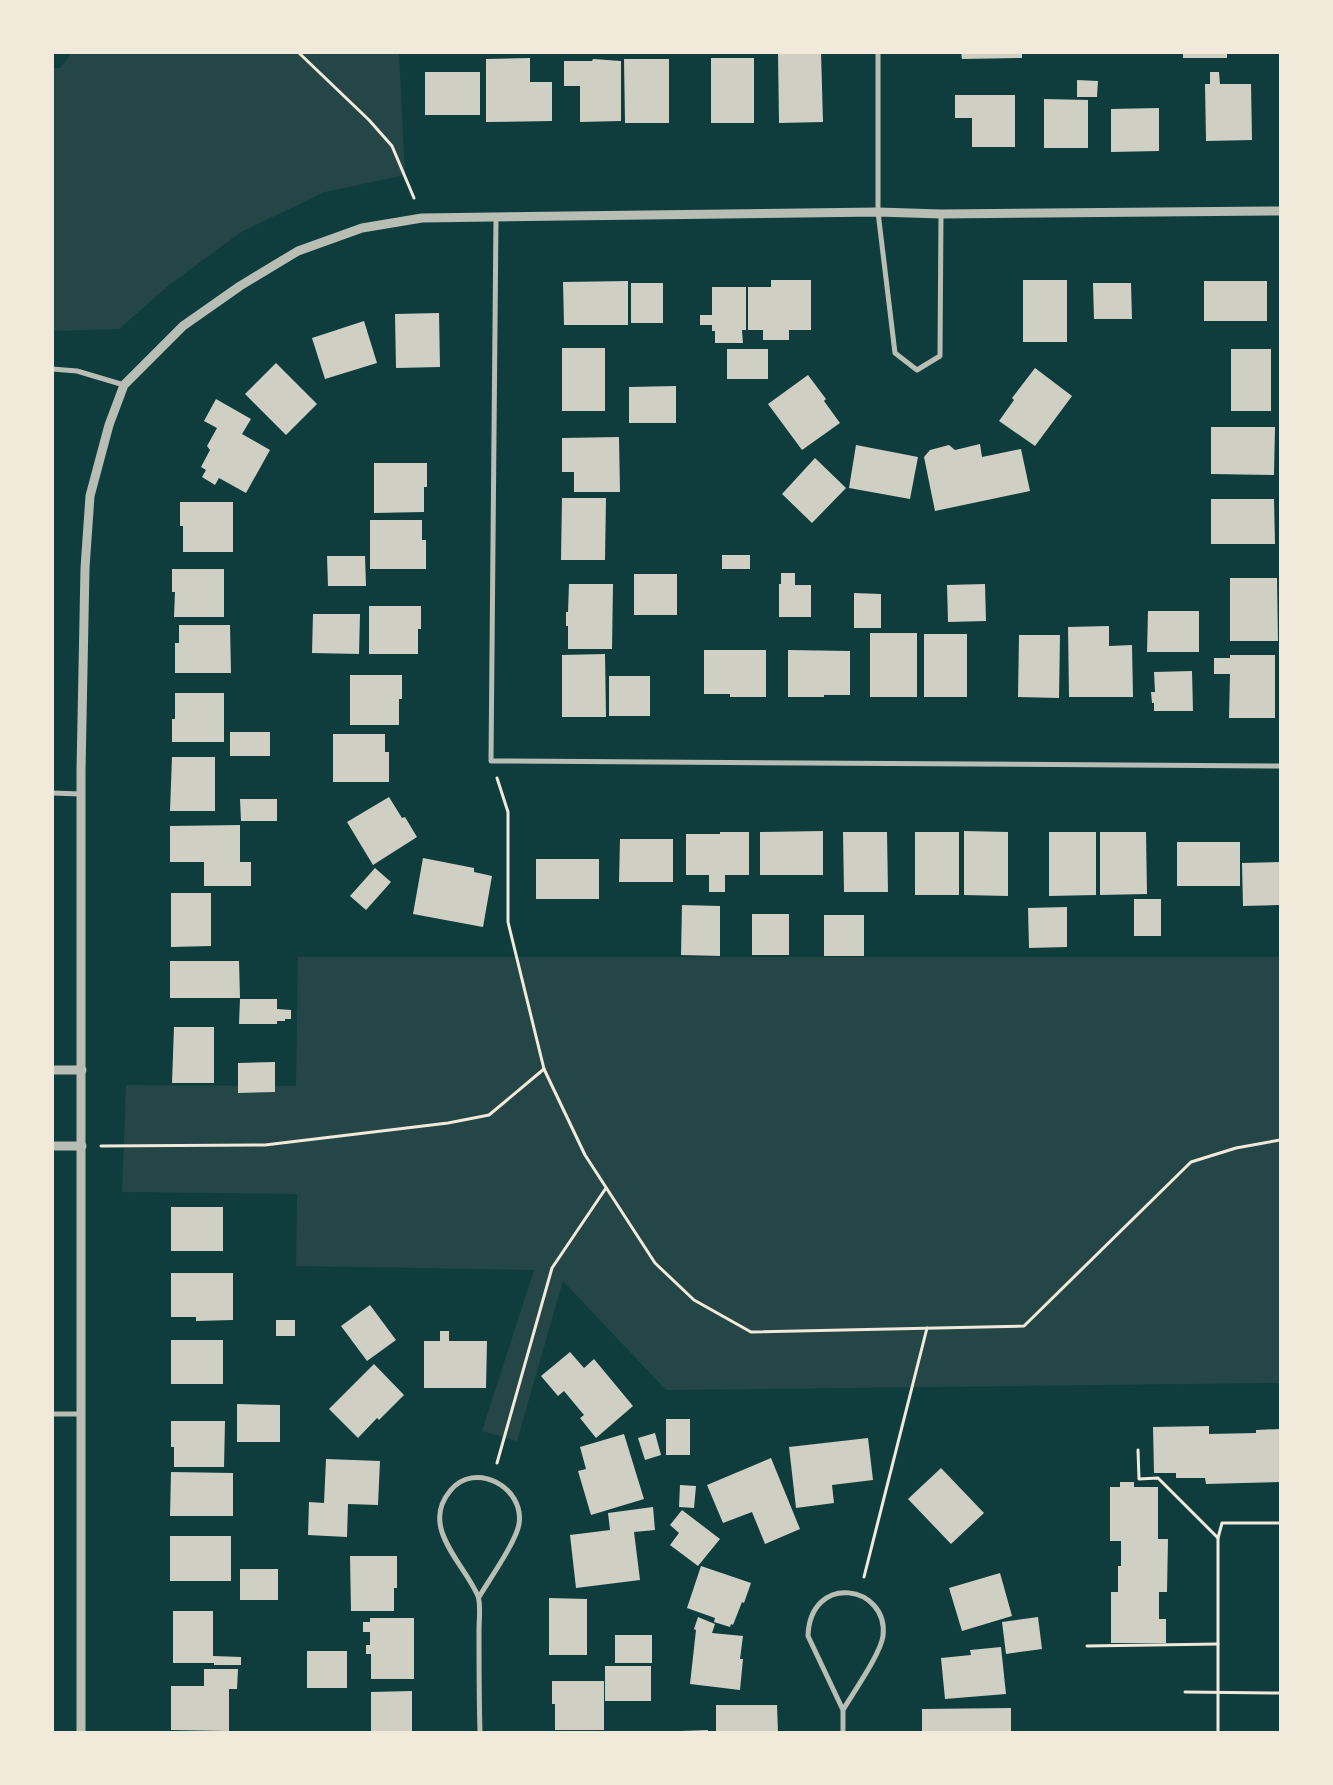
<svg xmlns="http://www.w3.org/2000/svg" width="1333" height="1785" font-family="'DejaVu Sans',sans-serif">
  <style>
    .green { fill: #244646 }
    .building { fill: #cfcfc3 }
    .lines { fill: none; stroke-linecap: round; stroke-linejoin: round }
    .path { stroke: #f1e9da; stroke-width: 3 }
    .minor { stroke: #b8beb3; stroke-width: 5 }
    .tertiary { stroke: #b8beb3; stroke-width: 9 }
  </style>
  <rect width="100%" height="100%" fill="#0f3d3e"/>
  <g class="green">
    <polygon points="72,52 399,53 405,175 325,192 241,232 168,286 119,329 53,331 52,68 60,68"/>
    <polygon points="298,957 1280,957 1280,1383 666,1390 563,1281 517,1441 482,1431 534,1270 296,1266 297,1194 122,1192 126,1085 296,1086"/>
  </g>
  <g class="building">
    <polygon points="778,52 821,52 823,122 779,123"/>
    <polygon points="961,52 1022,52 1022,58 962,59"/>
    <rect x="1183" y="52" width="44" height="6"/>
    <polygon points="530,58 530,82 552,82 552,121 486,122 486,59"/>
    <rect x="711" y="58" width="43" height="65"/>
    <polygon points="593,59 621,61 621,121 580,122 580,86 564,86 564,61 592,61"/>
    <polygon points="624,59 669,59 669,123 625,123"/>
    <rect x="425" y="72" width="55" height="43"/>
    <polygon points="1210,72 1219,72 1220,84 1251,84 1252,140 1206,141 1205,84 1210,84"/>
    <polygon points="1077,80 1098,81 1097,97 1077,97"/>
    <polygon points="955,95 1015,95 1015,147 972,147 972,118 955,118"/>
    <polygon points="1044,99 1088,100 1088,148 1044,148"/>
    <polygon points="1159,108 1159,151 1111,152 1111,109"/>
    <polygon points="771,280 811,280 811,330 789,330 789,340 763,340 763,330 748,330 748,287 771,287"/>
    <rect x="1023" y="280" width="44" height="62"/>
    <polygon points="628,281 628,325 564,325 563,282"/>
    <rect x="1204" y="281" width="63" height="40"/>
    <rect x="631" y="283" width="32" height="40"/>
    <polygon points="1093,283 1131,283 1132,319 1094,319"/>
    <polygon points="712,287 746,287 746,330 742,330 743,343 715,343 715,331 712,331 712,325 700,325 700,315 712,315"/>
    <polygon points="439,313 440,367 396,368 395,314"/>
    <polygon points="364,321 377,363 325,379 312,338"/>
    <rect x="562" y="348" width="43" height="63"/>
    <rect x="727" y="349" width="41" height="30"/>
    <rect x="1231" y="349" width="40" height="62"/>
    <polygon points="276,363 317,404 286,435 245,394"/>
    <polygon points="1035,368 1072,396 1035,446 999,421 1014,400 1012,398"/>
    <polygon points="808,375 826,399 824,401 840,423 802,450 768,404"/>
    <polygon points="676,386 676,423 629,423 629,387"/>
    <polygon points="216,399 251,419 242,434 270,450 246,493 219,478 215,485 202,477 206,470 201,467 210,450 207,446 217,428 204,421"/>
    <polygon points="1211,427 1275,427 1274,475 1211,474"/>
    <polygon points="619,437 620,492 574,492 574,472 562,472 562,438"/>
    <polygon points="980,444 982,457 1021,449 1030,491 935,511 924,457 930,450 949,445 955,450"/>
    <polygon points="856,445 918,457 910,499 849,488"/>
    <polygon points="815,458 846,488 812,523 782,494"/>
    <polygon points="374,463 427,463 427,487 424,487 424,512 374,513"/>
    <polygon points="562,498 606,498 605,560 561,560"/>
    <polygon points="1211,499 1274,499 1275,544 1211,544"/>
    <polygon points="180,502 233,502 233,552 183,552 183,526 180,526"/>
    <polygon points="370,520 422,520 422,540 426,540 426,569 370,569"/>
    <rect x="722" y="555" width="28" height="14"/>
    <polygon points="327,556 365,556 366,586 328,586"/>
    <polygon points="172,569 224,569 224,617 174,617 175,592 172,592"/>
    <polygon points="781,573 795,573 795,585 811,585 811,617 779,617 779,584 781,584"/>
    <rect x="634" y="574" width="43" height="41"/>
    <polygon points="1230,578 1277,578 1278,641 1230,641"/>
    <polygon points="569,584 613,584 612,649 568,649 568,626 566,626 566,612 568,612"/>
    <polygon points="985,584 986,621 948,622 947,585"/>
    <polygon points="854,593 881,594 881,628 854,628"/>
    <polygon points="369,606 421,606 421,629 418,629 418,654 369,654"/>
    <polygon points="1148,611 1199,611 1199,652 1147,652"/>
    <polygon points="313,614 360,614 359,654 312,653"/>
    <polygon points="179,625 230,625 231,673 175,673 175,643 179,643"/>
    <polygon points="1109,626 1109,646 1132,645 1133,697 1069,697 1068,627"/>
    <rect x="870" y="633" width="47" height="64"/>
    <rect x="924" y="634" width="43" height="63"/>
    <polygon points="1019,635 1060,635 1059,698 1018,697"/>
    <polygon points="704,650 766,650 766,697 730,697 730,694 704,694"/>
    <polygon points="788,650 850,651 850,695 824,695 824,697 788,697"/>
    <polygon points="605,654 606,717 562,717 562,655"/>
    <polygon points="1230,655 1275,655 1275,718 1229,718 1230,674 1214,674 1214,658 1230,658"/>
    <polygon points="1192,671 1193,711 1154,711 1154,703 1152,703 1151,692 1155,692 1154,672"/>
    <polygon points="350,675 402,675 402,699 399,699 399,725 350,725"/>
    <rect x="609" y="676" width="41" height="40"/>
    <polygon points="175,693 224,693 224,742 172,742 172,719 175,719"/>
    <rect x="230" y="732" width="40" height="24"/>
    <polygon points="333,734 385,734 385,752 389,752 389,782 333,782"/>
    <polygon points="172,757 215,757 215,811 170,811"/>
    <polygon points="389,797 402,818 405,817 417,837 373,865 347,822"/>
    <polygon points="240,799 277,799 277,821 241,821"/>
    <polygon points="240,825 240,862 251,862 251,886 204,886 204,862 170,862 170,826"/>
    <polygon points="823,831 823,875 760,875 760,832"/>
    <polygon points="964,831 1008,832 1008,896 964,895"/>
    <polygon points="720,832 749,832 749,875 725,875 725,892 709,892 709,875 686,875 686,834 720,834"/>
    <polygon points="843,832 887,832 888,892 844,892"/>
    <rect x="915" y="832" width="44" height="63"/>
    <polygon points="1049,832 1096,832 1096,895 1049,896"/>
    <polygon points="1100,832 1146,832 1147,894 1100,895"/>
    <polygon points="620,839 673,839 673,882 619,882"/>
    <rect x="1177" y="842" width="63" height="44"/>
    <polygon points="423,858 474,868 474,872 492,876 483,927 413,914"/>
    <rect x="536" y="859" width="63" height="40"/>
    <polygon points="1280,862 1280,905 1243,906 1242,863"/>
    <polygon points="375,868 391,882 366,910 350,896"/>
    <polygon points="171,893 211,893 211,946 171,947"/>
    <rect x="1134" y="899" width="27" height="37"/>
    <polygon points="682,905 720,906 720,956 681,955"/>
    <polygon points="1067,907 1067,947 1029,948 1028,908"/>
    <rect x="752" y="914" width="37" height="41"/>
    <rect x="824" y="915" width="40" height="41"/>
    <polygon points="170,961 239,961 240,998 170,998"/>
    <polygon points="240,999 277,999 277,1009 291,1010 291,1019 285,1019 285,1021 277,1021 277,1024 239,1024"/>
    <polygon points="174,1027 214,1027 214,1083 172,1083"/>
    <polygon points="275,1062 275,1092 238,1093 238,1063"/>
    <rect x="171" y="1207" width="52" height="44"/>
    <polygon points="171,1273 233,1273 233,1320 196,1321 196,1317 171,1317"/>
    <polygon points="370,1305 396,1340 367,1361 341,1326"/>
    <rect x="276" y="1320" width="19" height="16"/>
    <polygon points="440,1331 449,1331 449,1341 487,1341 486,1388 424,1388 424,1341 440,1341"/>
    <rect x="171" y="1340" width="52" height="44"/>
    <polygon points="570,1352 584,1368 594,1359 633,1406 596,1438 580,1418 584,1415 564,1391 558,1396 541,1376"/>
    <polygon points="374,1364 404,1395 379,1420 377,1418 358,1438 329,1409"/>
    <polygon points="237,1404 280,1405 280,1442 237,1442"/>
    <rect x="666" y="1419" width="24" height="36"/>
    <polygon points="171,1421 225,1421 224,1467 174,1467 174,1447 171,1447"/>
    <polygon points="1209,1426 1209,1434 1256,1433 1256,1430 1280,1429 1280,1482 1206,1484 1205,1478 1176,1478 1176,1473 1154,1473 1153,1427"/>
    <polygon points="655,1433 661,1455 645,1460 638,1438"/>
    <polygon points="624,1434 644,1499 591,1515 578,1471 586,1469 580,1447"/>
    <polygon points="868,1438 873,1480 832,1485 834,1503 796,1508 789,1447"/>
    <polygon points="771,1458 800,1529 765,1544 752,1512 723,1523 707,1485"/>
    <polygon points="326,1459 380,1461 378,1505 348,1504 347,1537 308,1535 309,1502 324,1503"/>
    <polygon points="941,1468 984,1513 951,1544 908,1499"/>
    <polygon points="171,1472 233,1473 233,1516 170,1516"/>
    <polygon points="1120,1482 1134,1482 1134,1487 1158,1487 1158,1539 1168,1539 1167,1592 1159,1592 1159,1619 1166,1619 1166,1643 1111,1643 1111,1592 1118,1592 1118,1566 1121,1566 1121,1541 1110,1541 1110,1487 1120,1487"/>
    <polygon points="680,1485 696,1486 694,1508 679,1507"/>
    <polygon points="653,1507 655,1530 634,1532 640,1580 576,1588 570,1535 610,1530 608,1513"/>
    <polygon points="682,1510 720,1539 698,1566 670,1545 679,1533 670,1525"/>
    <rect x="170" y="1536" width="61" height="45"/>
    <polygon points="350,1556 397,1556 397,1588 394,1588 394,1611 351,1611"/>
    <polygon points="701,1566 751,1583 744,1603 742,1602 733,1625 731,1624 730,1627 714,1622 715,1618 687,1608"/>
    <rect x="240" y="1569" width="38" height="31"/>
    <polygon points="1000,1573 1012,1616 962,1631 949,1588"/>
    <polygon points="549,1598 587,1599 587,1655 549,1655"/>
    <polygon points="173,1611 213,1611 213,1656 241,1657 241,1665 214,1665 214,1663 173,1663"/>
    <polygon points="698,1617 715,1624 712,1633 743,1636 740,1659 743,1659 740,1690 690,1684 696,1630 694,1629"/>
    <polygon points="1038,1617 1042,1649 1006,1654 1002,1622"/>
    <polygon points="370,1618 414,1618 414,1679 371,1679 371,1654 366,1654 366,1645 370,1645 370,1632 363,1632 363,1622 370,1622"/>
    <rect x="615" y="1635" width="37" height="28"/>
    <polygon points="1001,1647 1006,1694 945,1699 941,1658 971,1655 970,1650"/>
    <rect x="307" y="1651" width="40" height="37"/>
    <rect x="605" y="1666" width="46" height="35"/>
    <polygon points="204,1669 238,1669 237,1689 229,1689 229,1731 171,1730 171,1686 204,1686"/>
    <polygon points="552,1681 604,1681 604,1730 555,1730 555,1704 552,1704"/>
    <polygon points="412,1691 412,1732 371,1732 371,1692"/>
    <polygon points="716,1705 777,1705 778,1732 716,1732"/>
    <polygon points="1011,1708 1011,1732 922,1732 922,1709"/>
    <polygon points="708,1730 708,1732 680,1732 680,1731"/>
  </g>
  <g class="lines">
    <g class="path">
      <polyline points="298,52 369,120 392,146 414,198"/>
      <polyline points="497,778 508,812 508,922 544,1069 585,1155 655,1263 694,1300 751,1332 1024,1326 1191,1162 1236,1148 1280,1140"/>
      <polyline points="101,1146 265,1145 448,1123 489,1115 544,1069"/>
      <polyline points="1138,1450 1139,1479 1158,1478 1218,1538 1218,1732"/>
      <polyline points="497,1463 552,1268 606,1188"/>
      <polyline points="1218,1538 1222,1523 1280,1523"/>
      <polyline points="864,1577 927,1328"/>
      <polyline points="1087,1646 1218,1644"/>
      <polyline points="1185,1692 1280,1693"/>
    </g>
    <g class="minor">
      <polyline points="878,52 878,212 895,353 917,370 940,356 941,214"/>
      <polyline points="496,218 491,761 1280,766"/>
      <polyline points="52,369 77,371 124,385"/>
      <polyline points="52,793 81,794"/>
      <polyline points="52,1414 81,1414"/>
      <path d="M479,1597C489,1580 516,1542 519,1524C525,1487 474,1460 450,1491C420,1527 463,1562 478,1596C481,1605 479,1620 479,1630C479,1664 479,1698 480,1732"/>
      <path d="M843,1732V1710L808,1636C810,1572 889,1585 883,1636C881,1653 853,1693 843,1710"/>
    </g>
    <g class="tertiary">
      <polyline points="52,1070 82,1070"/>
      <polyline points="52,1146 82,1146"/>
      <polyline points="81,1732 81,771 85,568 90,496 109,425 124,385 183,326 240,286 298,251 362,228 422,218 878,212 941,214 1280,211"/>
    </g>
  </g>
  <rect width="1333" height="1785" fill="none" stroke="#f1e9da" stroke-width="108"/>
</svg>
